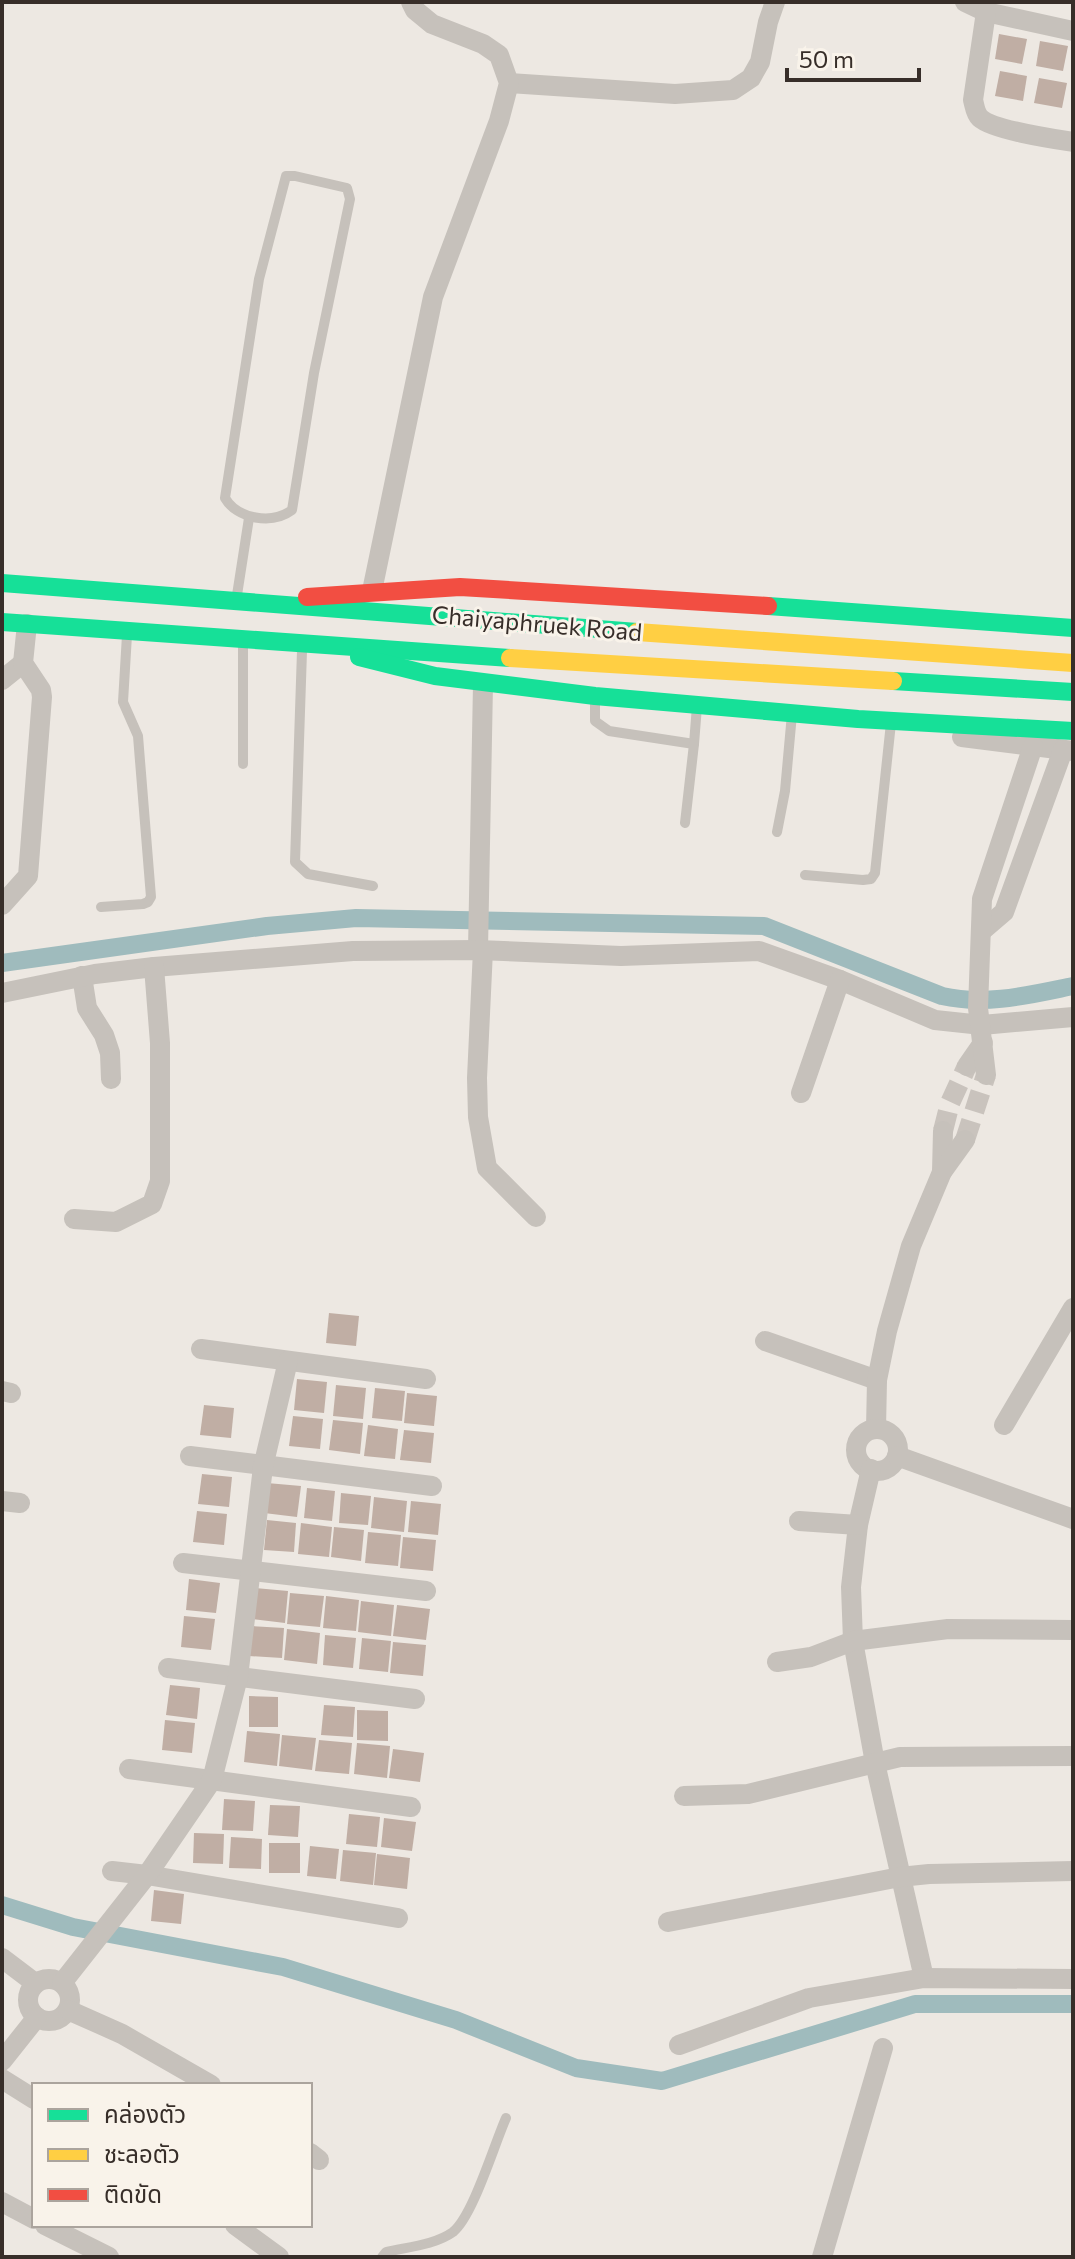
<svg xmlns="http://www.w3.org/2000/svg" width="1075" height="2259" font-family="Commissioner,'Noto Sans Thai',sans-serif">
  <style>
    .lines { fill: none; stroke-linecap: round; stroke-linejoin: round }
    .canal { stroke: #9fbbbd; stroke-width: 18 }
    .building { fill: #c0aea4 }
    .street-tunnel { stroke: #c9c3bd; stroke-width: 20; stroke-dasharray: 20 10; stroke-linecap: butt }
    .lane { stroke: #c6c1bb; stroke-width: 10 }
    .street { stroke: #c6c1bb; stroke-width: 20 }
    .fast { stroke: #16e098; stroke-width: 18 }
    .slow { stroke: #ffcf43; stroke-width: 18 }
    .jam { stroke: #f24e42; stroke-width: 18 }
    .labels { text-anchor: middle; stroke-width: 6; stroke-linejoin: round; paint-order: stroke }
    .street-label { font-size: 24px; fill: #372e29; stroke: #f9f3ea }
  </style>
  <rect width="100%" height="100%" fill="#ede8e2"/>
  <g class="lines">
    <g class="canal">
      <path d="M2,963L267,926L356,918L764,926L942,996C986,1006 1029,995 1073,986"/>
      <polyline points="2,1905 73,1927 283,1967 456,2020 576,2068 662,2081 915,2004 1073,2004"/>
    </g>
  </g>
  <g class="building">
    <polygon points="999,34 1027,39 1022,64 995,59"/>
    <polygon points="1040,41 1068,46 1063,71 1036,66"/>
    <polygon points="1000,71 1027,76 1023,101 995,96"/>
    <polygon points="1039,78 1067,83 1062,108 1034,103"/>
    <polygon points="329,1313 359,1316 356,1346 326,1343"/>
    <polygon points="297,1379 327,1382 324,1413 294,1410"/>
    <polygon points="336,1385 366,1388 363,1419 333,1416"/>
    <polygon points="375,1388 405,1391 402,1421 372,1418"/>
    <polygon points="407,1393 437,1396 434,1426 404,1423"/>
    <polygon points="204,1405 234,1408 231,1438 200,1435"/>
    <polygon points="293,1416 323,1419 320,1449 289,1446"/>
    <polygon points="333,1420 363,1423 360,1454 329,1450"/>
    <polygon points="368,1425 398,1429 395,1459 364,1456"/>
    <polygon points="404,1430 434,1433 431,1463 400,1460"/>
    <polygon points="202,1474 232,1477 229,1507 198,1504"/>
    <polygon points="267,1483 301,1486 297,1517 264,1513"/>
    <polygon points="307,1488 335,1491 332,1521 304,1518"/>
    <polygon points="341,1493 371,1496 368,1525 339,1523"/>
    <polygon points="374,1497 407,1501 404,1532 371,1528"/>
    <polygon points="411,1501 441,1504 438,1535 408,1532"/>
    <polygon points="197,1511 227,1514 224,1545 193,1542"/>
    <polygon points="267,1520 296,1523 294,1552 264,1550"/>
    <polygon points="301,1523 332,1527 329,1557 298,1554"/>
    <polygon points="334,1527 364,1530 361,1561 331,1557"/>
    <polygon points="368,1532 401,1535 398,1566 365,1563"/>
    <polygon points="403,1537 436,1540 433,1571 400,1568"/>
    <polygon points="189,1579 220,1583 216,1613 186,1610"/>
    <polygon points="255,1588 288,1591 285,1623 252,1619"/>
    <polygon points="290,1593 324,1596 320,1627 287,1624"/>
    <polygon points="326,1596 359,1600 356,1631 323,1628"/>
    <polygon points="361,1601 394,1605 391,1636 358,1632"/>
    <polygon points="397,1605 430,1609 426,1640 393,1636"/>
    <polygon points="184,1616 215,1619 211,1650 181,1647"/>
    <polygon points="252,1626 284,1628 282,1658 249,1656"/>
    <polygon points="287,1629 320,1633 317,1664 284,1660"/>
    <polygon points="325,1635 356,1638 353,1668 323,1665"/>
    <polygon points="362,1638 391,1641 388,1672 359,1669"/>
    <polygon points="393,1642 426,1645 423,1676 390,1673"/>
    <polygon points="170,1685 200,1688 197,1719 166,1715"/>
    <polygon points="249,1696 278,1697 278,1727 249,1727"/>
    <polygon points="324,1705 355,1707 353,1737 321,1735"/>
    <polygon points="357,1710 388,1711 388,1741 357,1740"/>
    <polygon points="165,1720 195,1723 192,1753 162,1750"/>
    <polygon points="247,1731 280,1734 277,1766 244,1762"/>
    <polygon points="282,1735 316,1738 312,1770 279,1766"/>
    <polygon points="319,1740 352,1743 349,1774 315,1771"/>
    <polygon points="357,1743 390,1746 387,1778 354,1774"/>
    <polygon points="393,1749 424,1753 420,1782 389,1778"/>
    <polygon points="224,1799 255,1801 253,1831 222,1830"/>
    <polygon points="270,1805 300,1806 298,1837 268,1835"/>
    <polygon points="349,1814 380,1817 377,1847 346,1844"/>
    <polygon points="384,1818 416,1822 412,1851 381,1847"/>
    <polygon points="194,1833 224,1834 223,1864 193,1863"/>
    <polygon points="231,1837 262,1839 261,1869 229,1868"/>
    <rect x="269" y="1843" width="31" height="30"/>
    <polygon points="310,1846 339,1849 336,1879 307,1876"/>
    <polygon points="343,1850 376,1853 373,1885 340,1881"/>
    <polygon points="377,1854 410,1858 407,1889 374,1885"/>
    <polygon points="154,1890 184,1894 181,1924 151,1921"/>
  </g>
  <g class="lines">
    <g class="street-tunnel">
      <polyline points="943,1131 950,1103 967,1066"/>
      <polyline points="965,1140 986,1075"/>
    </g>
    <g class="lane">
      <path d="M286,176H295L347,188L350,199L314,373L292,510C272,525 237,519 225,498L259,279Z"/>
      <polyline points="237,595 249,518"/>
      <polyline points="243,646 243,764"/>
      <polyline points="302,651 295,862 308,874 373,886"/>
      <polyline points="595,699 595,721 609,731 694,744 697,706"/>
      <polyline points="685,823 694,744"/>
      <polyline points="777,832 785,791 792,714"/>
      <polyline points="805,875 863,880 871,879 875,873 891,723"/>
      <polyline points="101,907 143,904 148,902 151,897 138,736 123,702 127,635"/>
      <path d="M382,2257L386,2252C407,2247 435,2245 453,2232C473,2216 494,2145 506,2118"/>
    </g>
    <g class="street">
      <polyline points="965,2 986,12 1073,31"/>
      <path d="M986,12L973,100C975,107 975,113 980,118C993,130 1054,139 1073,142"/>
      <polyline points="509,83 675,94 733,90 751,78 760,62 768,22 775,2"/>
      <polyline points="372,591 433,297 499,121 509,83 499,55 483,44 432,24 415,10 411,2"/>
      <polyline points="2,680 23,663"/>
      <polyline points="962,737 1073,751"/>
      <polyline points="2,905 28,876 42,697 41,690 23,663 27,624"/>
      <polyline points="983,930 1004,912 1063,750"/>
      <polyline points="478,950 483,684"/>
      <polyline points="483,950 477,1078 478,1117 487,1168 536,1217"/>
      <polyline points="82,976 87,1008 104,1035 110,1053 111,1079"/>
      <polyline points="2,993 95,974 154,967 353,951 478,950 621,956 759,951 840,980 935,1020 982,1025 1073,1017"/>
      <polyline points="967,1066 983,1043"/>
      <polyline points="986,1075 978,1008 982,899 1033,746"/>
      <polyline points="801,1093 840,980"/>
      <polyline points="942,1172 943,1131"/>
      <polyline points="74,1219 116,1222 152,1204 160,1181 160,1043 154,967"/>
      <polyline points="765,1341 877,1380"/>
      <polyline points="201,1349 426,1379"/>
      <polyline points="2,1391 11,1393"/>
      <polyline points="1004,1425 1073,1308"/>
      <polyline points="876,1429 877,1380 887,1331 911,1246 942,1172 965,1140"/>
      <circle cx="877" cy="1450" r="21"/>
      <polyline points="190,1456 432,1486"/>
      <polyline points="897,1456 1073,1519"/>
      <polyline points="871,1469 858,1525 851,1587 853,1641 875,1763 924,1978"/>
      <polyline points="2,1501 20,1503"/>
      <polyline points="799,1521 858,1525"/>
      <polyline points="183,1563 426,1591"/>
      <polyline points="777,1662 811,1657 853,1641 948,1629 1073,1630"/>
      <polyline points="168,1668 415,1699"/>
      <polyline points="129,1769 411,1807"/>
      <polyline points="684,1796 748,1794 900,1757 1073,1756"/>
      <polyline points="112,1871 147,1875 398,1918"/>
      <polyline points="668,1922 900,1877 929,1874 1073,1871"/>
      <polyline points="2,1958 35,1983"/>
      <circle cx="49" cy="2000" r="21"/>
      <polyline points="62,1983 147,1875 212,1780 238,1677 263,1467 288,1361"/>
      <polyline points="68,2010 122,2034 211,2085"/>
      <polyline points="679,2045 809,1998 924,1978 1073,1979"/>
      <polyline points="2,2061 37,2017"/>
      <polyline points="2,2079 34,2099"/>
      <polyline points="310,2153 319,2160"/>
      <polyline points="2,2202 34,2219"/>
      <polyline points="45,2225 109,2257"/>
      <polyline points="235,2225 279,2257"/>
      <polyline points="822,2257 883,2048"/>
    </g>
    <g class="fast">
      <polyline points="2,583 637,632"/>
      <polyline points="768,606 1073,628"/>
      <polyline points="2,622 510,658"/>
      <polyline points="359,657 435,676 595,696 858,719 1073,731"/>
      <polyline points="893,681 1073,692"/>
    </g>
    <g class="slow">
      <polyline points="637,632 1073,663"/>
      <polyline points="510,658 893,681"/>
    </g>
    <polyline class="jam" points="307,597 460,587 768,606"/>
  </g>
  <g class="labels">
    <g class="street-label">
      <text transform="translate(537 624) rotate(5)" y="8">Chaiyaphruek Road</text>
    </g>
  </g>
  <rect width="1075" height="2259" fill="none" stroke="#372e29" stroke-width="8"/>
  <rect x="32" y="2083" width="280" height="144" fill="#f9f3ea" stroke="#aba49d" stroke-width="2"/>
  <rect x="48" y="2109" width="40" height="12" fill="#16e098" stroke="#aba49d" stroke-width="2"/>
  <text x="104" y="2123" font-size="24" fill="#372e29">คล่องตัว</text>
  <rect x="48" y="2149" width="40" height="12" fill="#ffcf43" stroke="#aba49d" stroke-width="2"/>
  <text x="104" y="2163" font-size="24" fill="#372e29">ชะลอตัว</text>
  <rect x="48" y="2189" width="40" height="12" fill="#f24e42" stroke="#aba49d" stroke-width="2"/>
  <text x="104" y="2203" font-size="24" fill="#372e29">ติดขัด</text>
  <path d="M787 68v12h132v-12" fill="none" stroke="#372e29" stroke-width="4"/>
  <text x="799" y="68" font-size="24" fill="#372e29" stroke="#f9f3ea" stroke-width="6" paint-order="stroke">50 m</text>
</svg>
